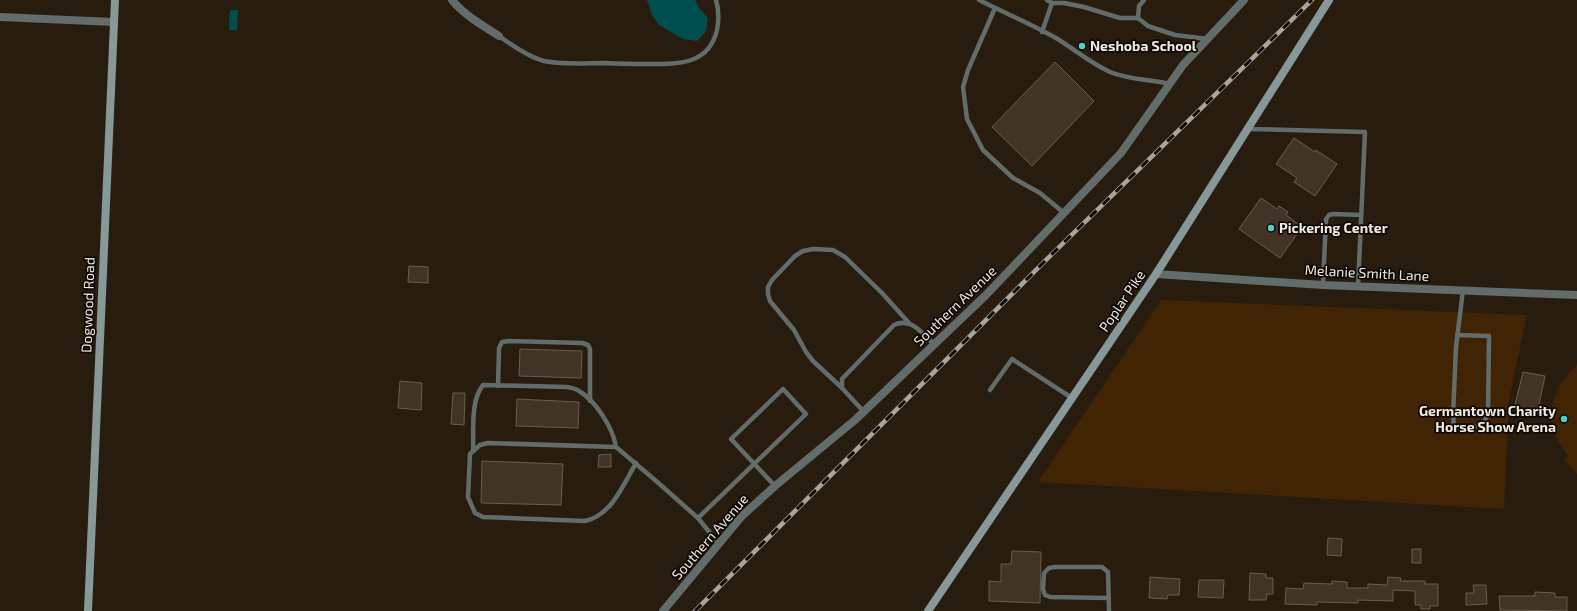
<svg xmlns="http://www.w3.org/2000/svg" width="1577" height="611" font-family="'Exo 2',sans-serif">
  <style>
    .green { fill: #402404 }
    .water { fill: #014e4f }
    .building { fill: #413326; stroke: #6b5c4e }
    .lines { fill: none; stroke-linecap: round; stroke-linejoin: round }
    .lane { stroke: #616c6b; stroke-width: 4.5 }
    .street { stroke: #616c6b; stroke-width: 8 }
    .secondary { stroke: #869898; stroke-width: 8 }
    .rail-casing { stroke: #ada39a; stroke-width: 4.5 }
    .rail { stroke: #0d0804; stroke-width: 3; stroke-dasharray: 9; stroke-linecap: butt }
    .poi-dot { fill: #52cdce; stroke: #0d0804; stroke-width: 1.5 }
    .labels { text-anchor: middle; stroke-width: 3.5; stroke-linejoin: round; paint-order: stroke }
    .poi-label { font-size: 14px; font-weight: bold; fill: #f1e8e0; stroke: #0d0804; text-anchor: start }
    .street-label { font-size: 14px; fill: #f1e8e0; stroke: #0d0804 }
  </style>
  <rect width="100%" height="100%" fill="#281c0f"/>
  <g class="green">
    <polygon points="1161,300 1527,315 1509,400 1504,509 1038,482"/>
    <path d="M1577,365V474L1564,460L1568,456C1543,424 1547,393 1577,365Z"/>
  </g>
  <g class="water">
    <polygon points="647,0 695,0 699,8 708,18 706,31 697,41 683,39 659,25 652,15"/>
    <polygon points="230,10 238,10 237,30 229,30"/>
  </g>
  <g class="building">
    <polygon points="1055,62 1094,101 1032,166 992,127"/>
    <polygon points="1294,138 1315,152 1316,150 1337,164 1315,196 1294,182 1297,178 1276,164"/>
    <polygon points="1261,198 1277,209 1279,206 1288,212 1286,215 1302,227 1280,258 1239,229"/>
    <polygon points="409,266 428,267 428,283 408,282"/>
    <polygon points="520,349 582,351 581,378 519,376"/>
    <polygon points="1523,372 1545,376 1537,414 1514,409"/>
    <polygon points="400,381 422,383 421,410 398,408"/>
    <polygon points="453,393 465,393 464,425 451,424"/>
    <polygon points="517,399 579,402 578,428 516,426"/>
    <polygon points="611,454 611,467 598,467 599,455"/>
    <polygon points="482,461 563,464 561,505 481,503"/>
    <polygon points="1328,538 1342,539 1341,556 1327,555"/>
    <rect x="1412" y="549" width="9" height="14"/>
    <polygon points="1012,551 1041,552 1040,603 989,601 989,581 1001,582 1001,564 1011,564"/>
    <polygon points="1250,573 1266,574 1266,578 1273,578 1273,594 1267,594 1266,600 1249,600"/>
    <polygon points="1150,577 1180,579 1179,595 1168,595 1167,599 1149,598"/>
    <polygon points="1388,577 1401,578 1400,581 1425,581 1425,584 1438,584 1438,606 1430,606 1430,609 1421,609 1421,605 1415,605 1415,591 1393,590 1393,601 1358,600 1358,603 1317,602 1317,605 1285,604 1286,588 1303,589 1304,583 1332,584 1332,581 1347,582 1347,588 1368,588 1368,584 1387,585"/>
    <polygon points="1199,580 1224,580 1223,598 1198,597"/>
    <polygon points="1473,585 1486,585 1487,604 1466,605 1466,593 1474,593"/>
    <polygon points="1535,592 1555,593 1555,597 1567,597 1567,611 1500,610 1499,596 1535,596"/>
  </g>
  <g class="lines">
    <g class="lane">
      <path d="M979,0C1005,13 1031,24 1056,38C1074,49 1090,63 1110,72C1129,80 1150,79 1170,84"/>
      <polyline points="1047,0 1052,3 1064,3 1084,7 1120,18 1138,18"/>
      <polyline points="1144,0 1139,6 1138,18 1148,26 1175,35 1208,39"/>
      <polyline points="995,8 968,70 963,87 967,119 983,150 1013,178 1040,193 1064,213"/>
      <polyline points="1042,32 1052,3"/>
      <path d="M499,36C510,44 531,58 544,61C561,65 587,63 605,63C620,64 636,64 651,64C680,64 709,64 717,30C719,20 719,10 716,0"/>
      <polyline points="1248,129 1365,132 1358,287"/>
      <polyline points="1323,285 1326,219 1329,215 1333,214 1361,215"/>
      <path d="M1457,335L1489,336L1488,414C1486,417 1486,421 1483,423C1477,429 1461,428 1454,426L1453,415L1456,347L1463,290"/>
      <polyline points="498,386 499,348 502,342 509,341 582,343 588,345 590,349 590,401"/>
      <polyline points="842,388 813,361 806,352 794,330 770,301 768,294 768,287 772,280 795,256 803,251 813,249 833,250 845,257 882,293 909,323"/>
      <polyline points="990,390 1012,359 1072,398"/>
      <path d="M864,412L842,388V379L894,325C911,317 922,333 935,345"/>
      <path d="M473,450C474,431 470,401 483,385L567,387C571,388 575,388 579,391C596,401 613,428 616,447"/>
      <path d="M636,463C623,485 612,515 585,521L483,517L475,513L468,497L470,454L480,445L488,443L616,447L655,480L698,518"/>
      <polyline points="719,544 698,518 806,414 783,389 731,439 775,486"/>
      <polyline points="1109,611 1108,572 1102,567 1055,567 1049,568 1044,573 1043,589 1045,595 1050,597 1109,598"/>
    </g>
    <g class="street">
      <path d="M452,0C464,15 482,25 499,36"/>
      <polyline points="0,17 114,22"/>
      <polyline points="1156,274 1323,285 1577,295"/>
      <polyline points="663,611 742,516 775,486 855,420 986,295 1121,153 1183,65 1244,0"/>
    </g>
    <g class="secondary">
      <polyline points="88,611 115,0"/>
      <polyline points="928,611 1156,274 1329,0"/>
    </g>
    <defs>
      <polyline id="rail" points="695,611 1049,257 1312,0"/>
    </defs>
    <use href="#rail" class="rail-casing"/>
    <use href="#rail" class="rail"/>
  </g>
  <g class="poi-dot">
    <circle cx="1082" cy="46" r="4"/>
    <circle cx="1271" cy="228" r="4"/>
    <circle cx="1564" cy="419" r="4"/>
  </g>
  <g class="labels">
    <g class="poi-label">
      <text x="1090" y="51">Neshoba School</text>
      <text x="1279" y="233">Pickering Center</text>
      <text x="1556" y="416" text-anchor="end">Germantown Charity<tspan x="1556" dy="16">Horse Show Arena</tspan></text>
    </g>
    <g class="street-label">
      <text transform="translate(1367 273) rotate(3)" y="5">Melanie Smith Lane</text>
      <text transform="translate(1122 301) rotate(-56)" y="5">Poplar Pike</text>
      <text transform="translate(88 305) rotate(-88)" y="5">Dogwood Road</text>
      <text transform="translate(955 306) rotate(-44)" y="5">Southern Avenue</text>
      <text transform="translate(710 537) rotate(-49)" y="5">Southern Avenue</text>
    </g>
  </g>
</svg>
